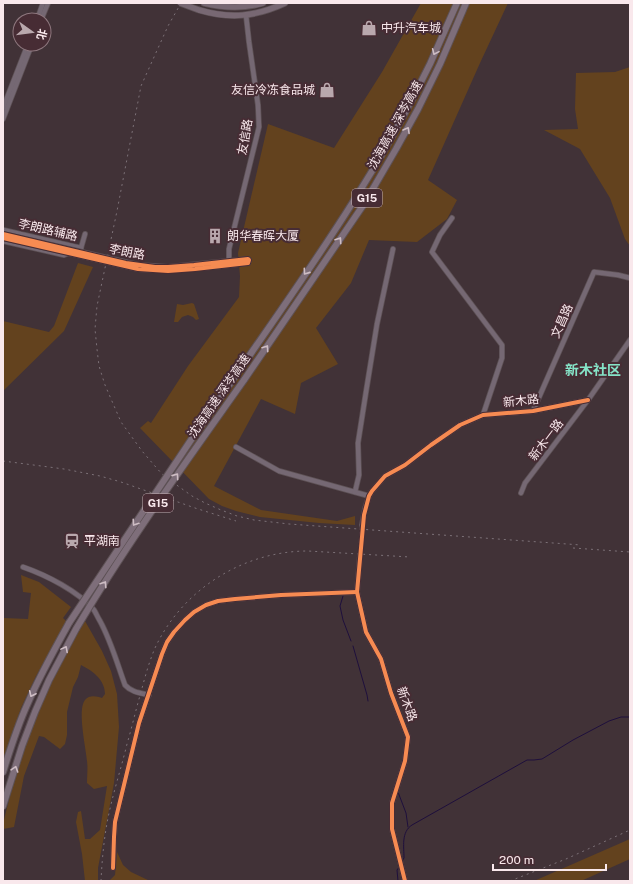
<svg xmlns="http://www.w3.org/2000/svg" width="633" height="884" font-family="'Public Sans','Noto Sans SC',sans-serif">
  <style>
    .green { fill: #63421e }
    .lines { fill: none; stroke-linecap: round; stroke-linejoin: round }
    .stream { stroke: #1e0f3c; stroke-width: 1 }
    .minor-tunnel { stroke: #5d4d52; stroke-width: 4.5; stroke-dasharray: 4.5 2; stroke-linecap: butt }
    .minor-casing { stroke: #5d5155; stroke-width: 6 }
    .major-casing { stroke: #5d5155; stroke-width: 7 }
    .highway-casing { stroke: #5d5155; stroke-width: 8 }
    .minor { stroke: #756873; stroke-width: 4.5 }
    .major { stroke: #786873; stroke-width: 5.5 }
    .highway { stroke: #7e6e7a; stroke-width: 6 }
    .rail { stroke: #7c7177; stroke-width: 1; stroke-dasharray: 2 4; stroke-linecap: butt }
    .minor-bridge-casing { stroke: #5d5155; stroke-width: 6; stroke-linecap: butt }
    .major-bridge-casing { stroke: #5d5155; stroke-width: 7; stroke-linecap: butt }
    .highway-bridge-casing { stroke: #5d5155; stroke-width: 8; stroke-linecap: butt }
    .minor-bridge { stroke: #756873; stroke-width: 4.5 }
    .major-bridge { stroke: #786873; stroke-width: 5.5 }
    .highway-bridge { stroke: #7e6e7a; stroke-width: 6 }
    .cycleway-casing { stroke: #472c34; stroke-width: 6 }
    .cycleway { stroke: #f68b52; stroke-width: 4 }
    .oneway { stroke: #cebdc4 }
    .labels { text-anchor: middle; stroke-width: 4; stroke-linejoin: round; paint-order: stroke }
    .shield { fill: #472c34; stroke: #c4b0b5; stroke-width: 1 }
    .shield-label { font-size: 11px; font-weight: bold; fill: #f9e8ec }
    .poi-label { font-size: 12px; fill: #f9e8ec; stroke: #472c34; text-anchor: start }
    .street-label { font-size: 12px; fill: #f9e8ec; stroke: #472c34 }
    .quarter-label { font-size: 14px; font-weight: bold; fill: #85e4c8; stroke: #472c34 }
  </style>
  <rect width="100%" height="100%" fill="#413237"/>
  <g class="green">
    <polygon points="421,3 508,3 480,63 428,180 457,200 447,219 417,242 369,240 351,283 316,328 338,364 301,383 295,414 261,399 214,486 261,510 337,521 355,516 355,525 319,523 260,517 236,511 222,506 209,499 140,428 148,421 151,423 188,366 239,297 240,276 238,253 268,124 334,148 382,72"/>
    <polygon points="630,67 630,246 625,239 610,198 580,149 544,130 578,129 575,109 576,73 615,72"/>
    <polygon points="78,263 93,267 64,331 3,391 3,321 49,332 54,326"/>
    <polygon points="192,303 194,304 199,319 196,320 193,317 188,315 182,317 178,322 174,322 177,304 183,305"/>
    <polygon points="21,575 39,582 71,607 63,618 67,622 36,676 21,708 3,760 3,618 28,619 31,593 23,592"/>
    <path d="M85,621L102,651L111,671L117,694L119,727L114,783L98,868V881H85L82,854L76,822L78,812L81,811L85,839H90L100,830L107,786L94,789L87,783C87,776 88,768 87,761C86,748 77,710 85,700C89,695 96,696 102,698L105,694C105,680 93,671 81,665L78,677L73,687L67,712V735L65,744L60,749L44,737L39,736L24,776L14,827L3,829V824C14,778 28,731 48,688C59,665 72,643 85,621Z"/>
    <polygon points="630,839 630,859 581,881 534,881"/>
    <polygon points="117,852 123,865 131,872 150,881 109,881 115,875"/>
  </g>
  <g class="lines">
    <g class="stream">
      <polyline points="343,596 340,606 343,620 351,641"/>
      <polyline points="353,646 367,695 368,701"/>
      <polyline points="398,792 406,813 408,827"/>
      <path d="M402,861L404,858C404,847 401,832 412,825L527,760H534L542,759L573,740L609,721L621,717H630"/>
      <polyline points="398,881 397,870 400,866"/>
    </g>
    <polyline class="minor-tunnel" points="360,556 362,525"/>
    <defs>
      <g id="minor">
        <polyline points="37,20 43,3"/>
        <polyline points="41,20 48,3"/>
        <polyline points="3,108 28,44"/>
        <polyline points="3,119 32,44"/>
        <polyline points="452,218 440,235 432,252 502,345 502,358 483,415"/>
        <polyline points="3,230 81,248"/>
        <polyline points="3,241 64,255 81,248"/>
        <polyline points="81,248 85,234"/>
        <polyline points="229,261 229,249 259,127 258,105 249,42 246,15"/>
        <path d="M138,269C175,272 211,267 248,263L249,260L248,259L168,267L139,265"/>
        <polyline points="533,411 594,272 618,275 630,278"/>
        <polyline points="236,447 279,471 369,496"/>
        <polyline points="355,492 359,475 358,443 366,392 377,324 393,249"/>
        <polyline points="521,493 525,483 588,400 630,340"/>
        <polyline points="362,525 365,509 369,496 372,491 385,476 405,465 431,445 460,425 483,415 533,411 588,400"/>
        <polyline points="360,556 357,592 366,632 381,659 391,693 408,737 405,761 392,803 392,829 405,881"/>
        <path d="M23,567C46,575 78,591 94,610C96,613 98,618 100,621C111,641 117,663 125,685C131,692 140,693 149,695"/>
        <polyline points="113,868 114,837 115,822 139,723 162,654 167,642 174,632 185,620 194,612 206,605 218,601 235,599 281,595 357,592"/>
      </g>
      <g id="major">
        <path d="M204,3C224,8 243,9 263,3"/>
        <path d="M199,10C230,19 255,17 285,3"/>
      </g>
      <g id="highway">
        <path d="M236,375C276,317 316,261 353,202C381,158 407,111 430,64C439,44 448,23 457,3"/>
        <polyline points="244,380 364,204 396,149 418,109 440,64 466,3"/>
        <path d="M3,772C10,750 17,727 27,705C39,677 54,650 69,623"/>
        <polyline points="3,806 22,746 35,712 49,680 76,629"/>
      </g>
    </defs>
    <use href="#minor" class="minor-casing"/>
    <use href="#major" class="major-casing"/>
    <use href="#highway" class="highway-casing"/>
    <use href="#minor" class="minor"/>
    <use href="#major" class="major"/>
    <use href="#highway" class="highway"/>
    <g class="rail">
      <polyline points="181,3 168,26 141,86 117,211 97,306 95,329 97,349 99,366 105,385 121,422 142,451 154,465 162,474 178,486 192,496 205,503 221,510 237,516 254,520 289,524 581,545"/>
      <polyline points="3,461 64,469 100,476 121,482 195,508 236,521"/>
      <polyline points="573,548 630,552"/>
      <path d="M101,881C102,860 104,838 108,818C113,793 121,769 127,744C132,727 136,709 141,692C145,677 149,662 155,648C182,590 243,551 308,551L410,557"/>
      <polyline points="510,881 566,859 630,830"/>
    </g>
    <defs>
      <g id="minor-bridge">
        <polyline points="3,234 139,265"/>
        <polyline points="3,238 138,269"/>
      </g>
      <polyline id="major-bridge" points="180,3 199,10"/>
      <g id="highway-bridge">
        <polyline points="69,623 191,440 236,375"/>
        <path d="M76,629C127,543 186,462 244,380"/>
      </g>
    </defs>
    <use href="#minor-bridge" class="minor-bridge-casing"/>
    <use href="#major-bridge" class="major-bridge-casing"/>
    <use href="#highway-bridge" class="highway-bridge-casing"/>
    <use href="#minor-bridge" class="minor-bridge"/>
    <use href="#major-bridge" class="major-bridge"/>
    <use href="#highway-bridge" class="highway-bridge"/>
    <defs>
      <g id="cycleway">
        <polyline points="3,234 126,263 155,267 168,267 194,265 248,259 249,260 248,263 195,269 168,271 138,269 3,238"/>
        <polyline points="113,868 114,837 115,822 139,723 162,654 167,642 174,632 185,620 194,612 206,605 218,601 235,599 281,595 357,592"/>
        <polyline points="405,881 392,829 392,803 405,761 408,737 391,693 381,659 366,632 357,592 364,515 369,496 372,491 385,476 405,465 431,445 460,425 483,415 533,411 588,400"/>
      </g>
    </defs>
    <use href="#cycleway" class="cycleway-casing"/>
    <use href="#cycleway" class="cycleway"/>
  </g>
  <defs><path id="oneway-chevron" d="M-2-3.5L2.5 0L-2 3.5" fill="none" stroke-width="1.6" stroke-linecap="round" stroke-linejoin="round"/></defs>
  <g class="oneway">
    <use href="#oneway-chevron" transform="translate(435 52) rotate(114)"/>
    <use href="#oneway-chevron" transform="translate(407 130) rotate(-61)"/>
    <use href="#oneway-chevron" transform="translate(339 240) rotate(-56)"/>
    <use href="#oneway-chevron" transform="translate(306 272) rotate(125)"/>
    <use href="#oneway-chevron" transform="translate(266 348) rotate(-56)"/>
    <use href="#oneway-chevron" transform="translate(176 476) rotate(-55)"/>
    <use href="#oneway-chevron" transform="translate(135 523) rotate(124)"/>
    <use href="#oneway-chevron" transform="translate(104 584) rotate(-57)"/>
    <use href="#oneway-chevron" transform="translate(65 649) rotate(-62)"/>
    <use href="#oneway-chevron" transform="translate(32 694) rotate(115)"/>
    <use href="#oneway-chevron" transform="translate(15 769) rotate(-72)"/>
  </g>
  <defs>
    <symbol id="shop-bare" viewBox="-9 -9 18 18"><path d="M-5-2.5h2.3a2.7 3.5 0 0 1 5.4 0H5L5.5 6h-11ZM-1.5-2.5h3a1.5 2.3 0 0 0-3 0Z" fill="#b9a8ad" stroke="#472c34" stroke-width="2.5" paint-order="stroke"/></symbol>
    <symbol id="building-bare" viewBox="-9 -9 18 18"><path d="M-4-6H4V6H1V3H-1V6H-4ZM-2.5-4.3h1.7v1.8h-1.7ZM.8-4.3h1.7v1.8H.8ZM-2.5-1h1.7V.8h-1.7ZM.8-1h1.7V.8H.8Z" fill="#b9a8ad" stroke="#472c34" stroke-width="2.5" paint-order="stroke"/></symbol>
    <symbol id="station-bare" viewBox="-9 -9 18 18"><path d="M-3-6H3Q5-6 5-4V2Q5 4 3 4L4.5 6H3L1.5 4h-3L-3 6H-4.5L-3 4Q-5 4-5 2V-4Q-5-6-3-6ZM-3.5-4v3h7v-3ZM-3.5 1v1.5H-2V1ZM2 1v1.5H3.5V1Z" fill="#b9a8ad" stroke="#472c34" stroke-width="2.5" paint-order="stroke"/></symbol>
  </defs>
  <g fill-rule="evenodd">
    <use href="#shop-bare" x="358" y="17" width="22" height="22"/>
    <use href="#shop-bare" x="316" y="79" width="22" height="22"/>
    <use href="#building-bare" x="204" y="225" width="22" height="22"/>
    <use href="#station-bare" x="61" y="530" width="22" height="22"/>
  </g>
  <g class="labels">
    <g class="shield">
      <rect x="352" y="189" width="30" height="18" rx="3"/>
      <rect x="143" y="494" width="30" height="18" rx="3"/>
    </g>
    <g class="shield-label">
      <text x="367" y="202">G15</text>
      <text x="158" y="507">G15</text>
    </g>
    <g class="poi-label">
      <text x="381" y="32">中升汽车城</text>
      <text x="315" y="94" text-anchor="end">友信冷冻食品城</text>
      <text x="227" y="240">朗华春晖大厦</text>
      <text x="84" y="545">平湖南</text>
    </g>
    <g class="street-label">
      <text transform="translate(395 125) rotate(-61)" y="4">沈海高速 深岑高速</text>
      <text transform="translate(245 137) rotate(-80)" y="4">友信路</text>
      <text transform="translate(48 230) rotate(13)" y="4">李朗路辅路</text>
      <text transform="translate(127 252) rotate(11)" y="4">李朗路</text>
      <text transform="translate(562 321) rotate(-66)" y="4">文昌路</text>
      <text transform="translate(219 396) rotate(-55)" y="4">沈海高速 深岑高速</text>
      <text transform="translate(521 401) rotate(-6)" y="4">新木路</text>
      <text transform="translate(546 440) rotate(-53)" y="4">新木一路</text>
      <text transform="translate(407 704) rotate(70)" y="4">新木路</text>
    </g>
    <g class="quarter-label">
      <text x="593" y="375">新木社区</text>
    </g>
  </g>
  <rect width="633" height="884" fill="none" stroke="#f9e8ec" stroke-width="8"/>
  <g transform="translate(32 32) rotate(104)"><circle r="19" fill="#472c34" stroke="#8e777e"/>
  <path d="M0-3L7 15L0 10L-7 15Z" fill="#b9a8ad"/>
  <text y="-6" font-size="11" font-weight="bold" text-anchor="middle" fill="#f9e8ec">北</text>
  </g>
  <path d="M493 864v6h113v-6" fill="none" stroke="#f9e8ec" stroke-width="2"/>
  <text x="499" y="864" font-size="12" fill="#f9e8ec" stroke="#472c34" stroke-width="3" paint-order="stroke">200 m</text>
</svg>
